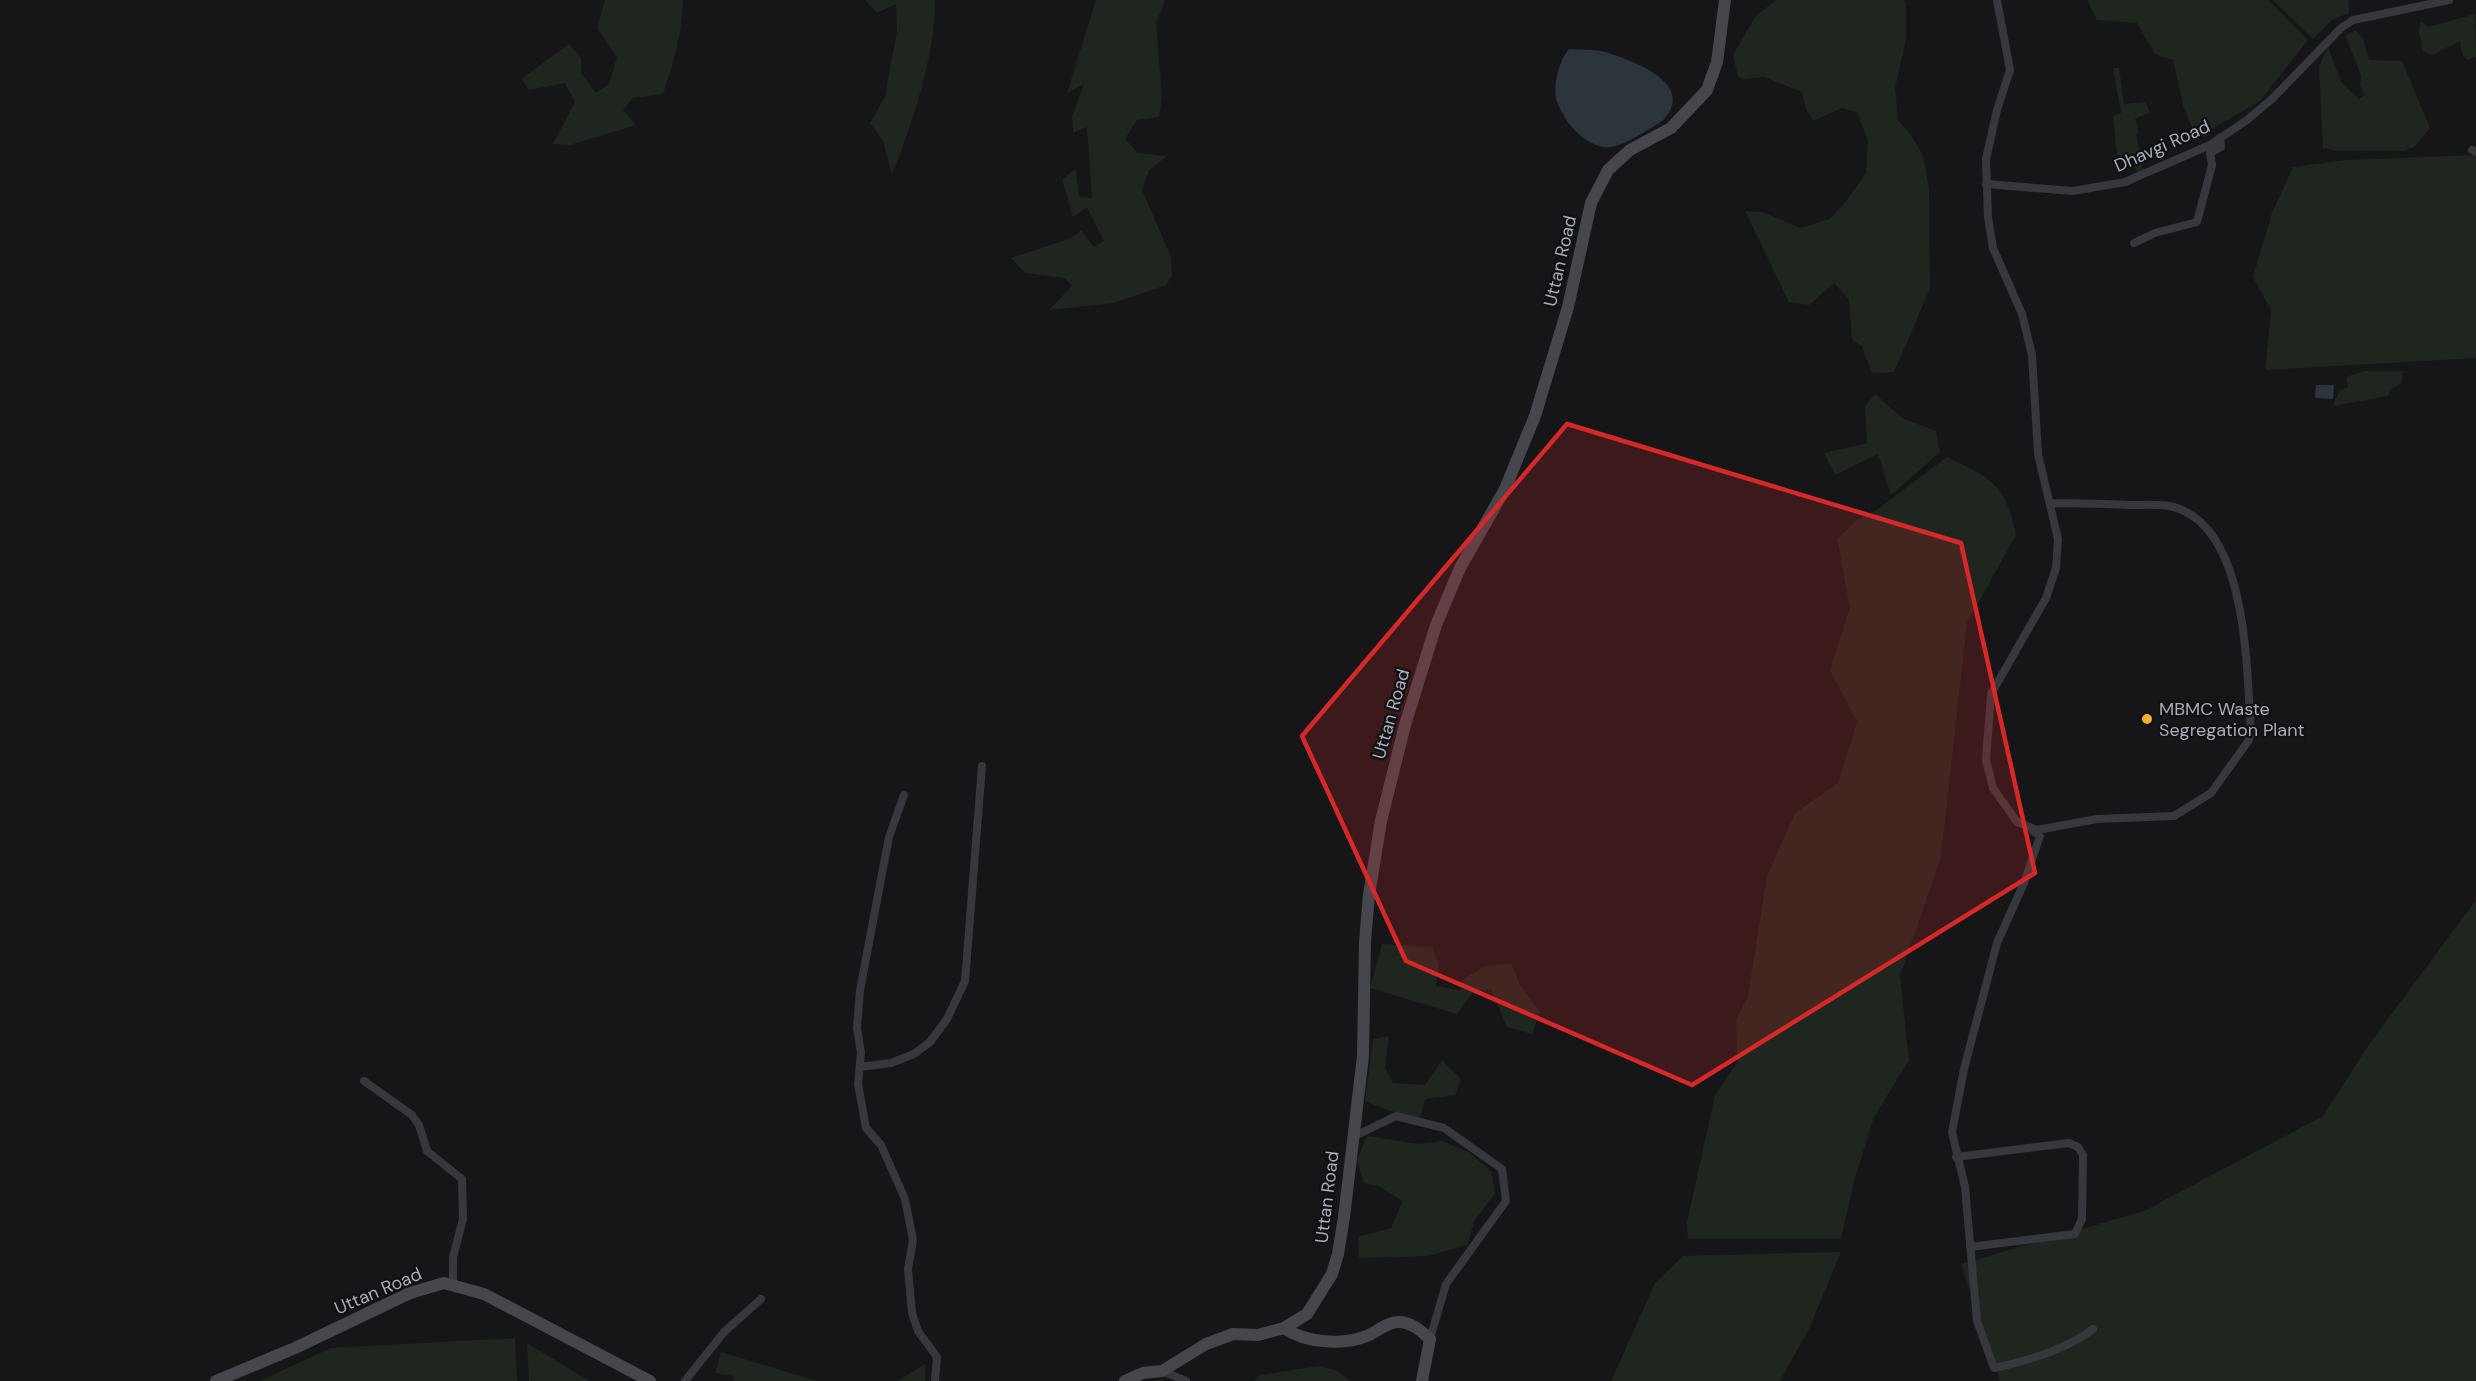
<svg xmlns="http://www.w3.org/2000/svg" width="2476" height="1381" font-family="'DM Sans',sans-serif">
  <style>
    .green { fill: #1e261f }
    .water { fill: #2c353c }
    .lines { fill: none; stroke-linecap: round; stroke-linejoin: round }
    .street { stroke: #37383d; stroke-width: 8 }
    .secondary { stroke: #45474d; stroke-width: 12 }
    .marked { fill: #d62828; fill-opacity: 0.2; stroke: #d62828; stroke-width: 4.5; stroke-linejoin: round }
    .poi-dot { fill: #f2b134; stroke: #111113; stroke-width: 2 }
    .labels { text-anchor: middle; stroke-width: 4.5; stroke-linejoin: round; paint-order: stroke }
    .street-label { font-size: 18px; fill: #a8adb8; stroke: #111113 }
    .poi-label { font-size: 18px; fill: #a8adb8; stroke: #111113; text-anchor: start }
  </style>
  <rect width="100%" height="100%" fill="#161618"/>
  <g class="green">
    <path d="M605,0H683C682,34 674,62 663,94L633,98L623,110L636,125L570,145L553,144L575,102L565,83L529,90L521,79L569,44L581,58V73L596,93L609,84L617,57L597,28Z"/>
    <path d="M865,0H935C935,57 913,121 892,174L883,141L870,123L885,97L897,31L896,4L877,13Z"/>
    <polygon points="1096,0 1165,0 1156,24 1162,96 1159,117 1137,120 1125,139 1138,153 1167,156 1149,170 1142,190 1171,257 1172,276 1166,285 1114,303 1049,310 1072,286 1065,278 1025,273 1011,258 1071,238 1081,230 1094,247 1104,241 1087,207 1073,217 1062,179 1076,169 1079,197 1092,198 1087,127 1073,133 1072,117 1084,84 1067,93"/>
    <polygon points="1776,0 1904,0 1906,3 1906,40 1895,88 1898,120 1911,135 1923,156 1929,189 1930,289 1894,372 1872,373 1862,347 1852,339 1849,300 1834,283 1809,305 1789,302 1745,211 1763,212 1800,228 1830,219 1846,201 1866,173 1868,141 1857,112 1842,108 1813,121 1806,109 1802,92 1764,77 1743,79 1738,76 1733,55 1755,17"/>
    <polygon points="2087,0 2268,0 2308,40 2260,101 2196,138 2183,105 2173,60 2155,54 2137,23 2097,20"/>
    <polygon points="2273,0 2348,0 2349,13 2332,20 2313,39"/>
    <polygon points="2475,14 2476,57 2467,60 2462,54 2460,41 2432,55 2423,51 2419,32 2421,21 2428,27"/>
    <polygon points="2355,30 2363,38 2369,60 2402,61 2430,128 2414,147 2404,151 2337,151 2323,148 2319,66 2328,47 2341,82 2359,99 2364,95 2360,85 2361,76 2346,36"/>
    <polygon points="2113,68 2119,68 2124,104 2145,102 2150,112 2135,119 2139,132 2136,135 2144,170 2137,172 2131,155 2117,155 2113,116 2121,113"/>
    <polygon points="2476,155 2476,358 2265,370 2271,310 2253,277 2272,213 2293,167 2347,160"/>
    <polygon points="2365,371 2403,371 2402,383 2390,390 2388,396 2333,406 2340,390 2348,387 2346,377"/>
    <polygon points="1875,394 1902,418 1936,431 1940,452 1891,495 1878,454 1835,475 1824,453 1867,443 1865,407"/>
    <path d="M1947,457C1991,478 2006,484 2016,535L1967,623L1941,857L1900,976L1909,1060L1874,1117L1854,1181L1841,1239H1688L1687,1222L1715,1095L1737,1063L1736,1019L1748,996L1767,876L1795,813L1838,783L1857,722L1830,670L1850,607L1837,539L1857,520L1878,509Z"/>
    <polygon points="2476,900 2476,1381 2000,1381 1961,1264 2144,1211 2323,1116 2370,1043"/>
    <polygon points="1382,944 1432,947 1439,966 1436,986 1460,990 1462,980 1485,966 1511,963 1520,985 1540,1012 1532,1034 1507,1027 1491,989 1473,992 1457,1014 1370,988"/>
    <polygon points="1389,1036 1385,1067 1393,1083 1425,1085 1442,1060 1461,1079 1455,1095 1425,1099 1420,1118 1387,1110 1365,1101 1373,1039"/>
    <polygon points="1367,1136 1419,1144 1442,1141 1468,1152 1491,1171 1495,1193 1475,1220 1467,1245 1428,1256 1359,1258 1358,1237 1391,1228 1403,1201 1378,1186 1364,1183 1357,1160"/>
    <polygon points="1841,1252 1809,1329 1780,1381 1611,1381 1655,1283 1683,1256"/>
    <polygon points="515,1338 517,1381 259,1381 331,1348"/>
    <polygon points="527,1343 589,1381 529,1381"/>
    <polygon points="721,1352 817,1381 734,1381 733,1376 715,1373"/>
    <polygon points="925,1364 925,1381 898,1381"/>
    <polygon points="1319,1366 1338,1371 1350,1381 1254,1381 1260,1375"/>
  </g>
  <g class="water">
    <path d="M1569,49C1581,50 1594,49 1605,52C1631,60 1697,83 1664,119C1658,125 1648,129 1641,134C1631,140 1615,149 1603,147C1581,142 1566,123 1558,104C1551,90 1559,60 1569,49Z"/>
    <polygon points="2316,385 2334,385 2333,399 2315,398"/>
  </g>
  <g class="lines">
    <g class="street">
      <path d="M1997,0L2010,70L1997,110L1986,159L1988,217L1993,248L2022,314L2032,355L2038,454L2058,539L2056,568L2046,598L1991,694L1986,760L1993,788L2017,822L2037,830L2097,819L2174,816L2211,793L2249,740L2251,731C2246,669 2249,522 2169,506C2158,504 2144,505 2133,505C2105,504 2078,503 2051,503"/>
      <polyline points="2472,150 2476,152"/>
      <polyline points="1986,184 2073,191 2125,182 2210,145 2247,120 2272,99 2341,28 2353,20 2449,0"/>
      <polyline points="2134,243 2155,233 2197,222 2212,165 2210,153 2221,147 2220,138"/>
      <polyline points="904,795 889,837 860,990 857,1028 861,1053 858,1084 866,1128 881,1145 905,1199 913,1240 908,1269 912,1313 918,1331 937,1357 935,1381"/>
      <path d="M2033,831L2040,836L2024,883L1997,943L1964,1069L1952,1132L1965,1187L1977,1321L1994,1368C2028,1361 2065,1350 2093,1329"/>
      <polyline points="860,1067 891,1063 914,1054 930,1042 947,1019 965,981 982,766"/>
      <polyline points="364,1081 412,1115 419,1125 427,1151 462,1179 463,1219 453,1257 453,1285"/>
      <polyline points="1353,1137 1396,1116 1444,1128 1502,1169 1506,1201 1446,1284 1430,1339"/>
      <polyline points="1956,1157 2069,1143 2078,1147 2083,1155 2082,1219 2075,1234 1970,1247"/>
      <polyline points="1162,1371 1186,1381"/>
      <polyline points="685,1381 724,1332 761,1299"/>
    </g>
    <g class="secondary">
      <path d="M1284,1328C1305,1343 1345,1346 1369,1335C1378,1331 1388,1322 1398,1322C1412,1322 1421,1331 1430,1339L1422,1381"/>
      <polyline points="216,1381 295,1348 410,1293 444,1283 484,1294 650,1381"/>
      <polyline points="1125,1381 1143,1373 1162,1371 1206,1344 1233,1334 1258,1335 1284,1328 1307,1314 1332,1274 1338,1254 1344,1217 1363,1056 1365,941 1369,895 1381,821 1405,725 1436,625 1460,568 1505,489 1535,416 1568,307 1591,203 1608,170 1630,150 1671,128 1707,90 1717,62 1725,0"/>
    </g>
  </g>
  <path class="marked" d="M1567,424L1961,543L2035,873L1692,1085L1406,961L1302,736Z"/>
  <circle class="poi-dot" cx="2147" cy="719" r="6"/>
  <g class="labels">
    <g class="street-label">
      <text transform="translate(2162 146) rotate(-24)" y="6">Dhavgi Road</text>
      <text transform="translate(1560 261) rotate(-77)" y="6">Uttan Road</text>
      <text transform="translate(1391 714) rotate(-74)" y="6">Uttan Road</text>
      <text transform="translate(1327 1197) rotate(-83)" y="6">Uttan Road</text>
      <text transform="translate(378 1291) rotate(-23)" y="6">Uttan Road</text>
    </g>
    <g class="poi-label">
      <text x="2159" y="715">MBMC Waste<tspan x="2159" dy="21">Segregation Plant</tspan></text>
    </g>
  </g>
</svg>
